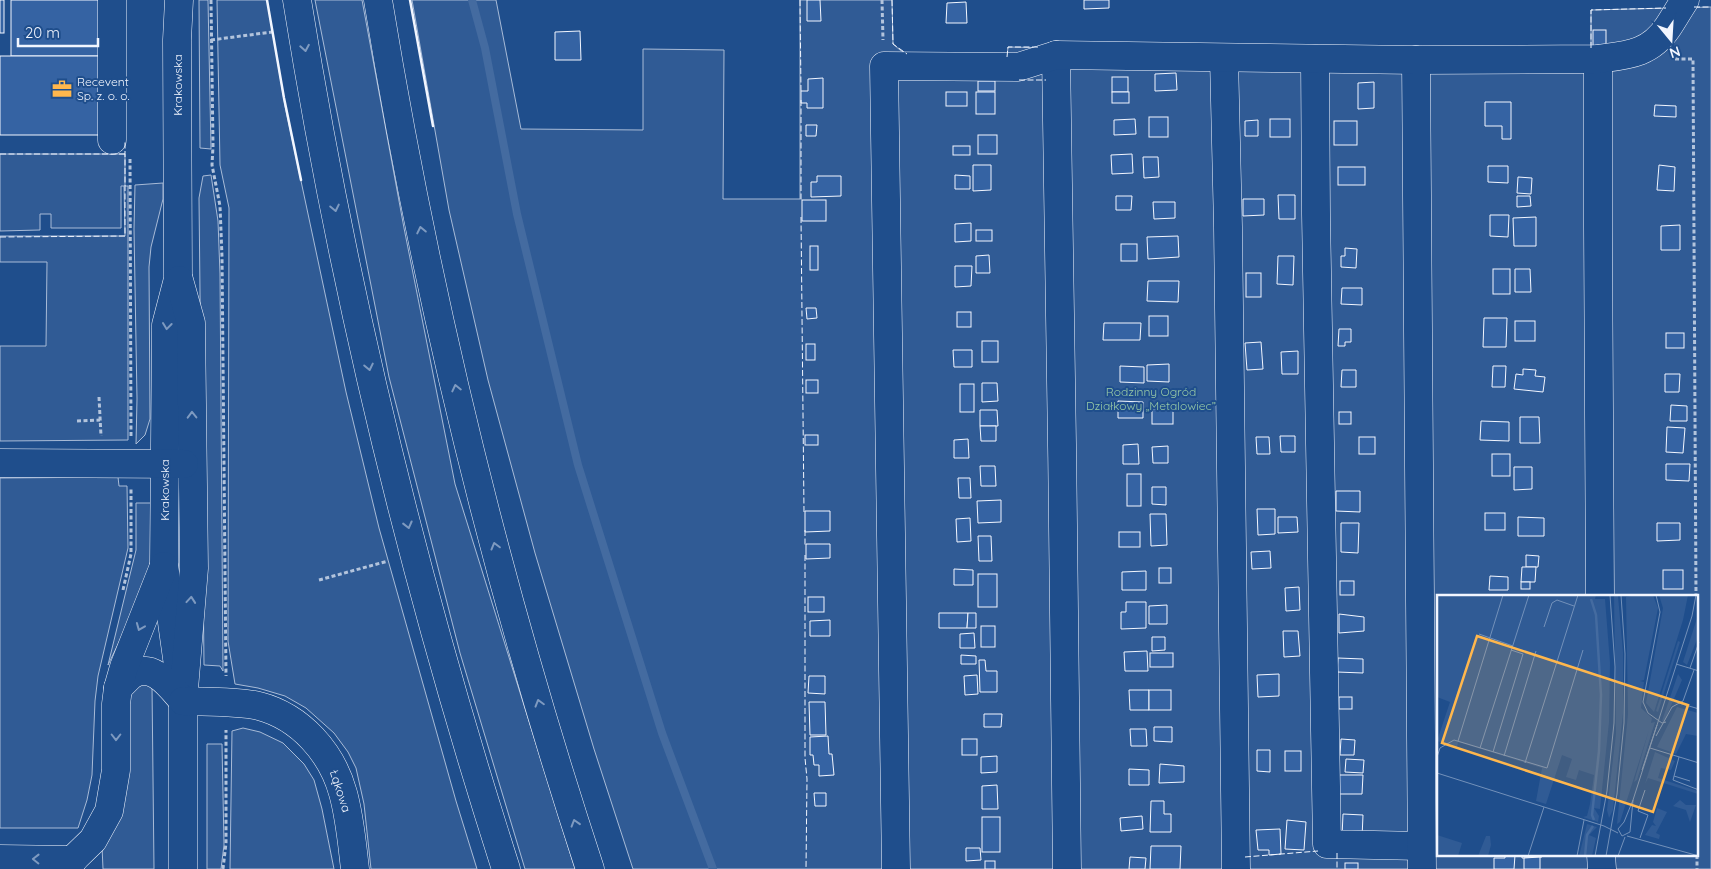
<svg xmlns="http://www.w3.org/2000/svg" width="1711" height="869" font-family="Quicksand,sans-serif">
  <style>
    .built { fill: #305b95; stroke: #a8bbd7; fill-rule: evenodd }
    .lines { fill: none; stroke-linecap: round; stroke-linejoin: round }
    .stream { stroke: #446ba0; stroke-width: 8 }
    .building { fill: #3563a3; stroke: #f2f6ff }
    .minor-casing { stroke: #f2f6ff; stroke-width: 29 }
    .highway-casing { stroke: #f2f6ff; stroke-width: 29 }
    .path { stroke: #b3c4dc; stroke-width: 3; stroke-dasharray: 4 2.5; stroke-linecap: butt }
    .minor { stroke: #1f4e8c; stroke-width: 28 }
    .highway { stroke: #1f4e8c; stroke-width: 28 }
    .fence { stroke: #f2f6ff; stroke-width: 1; stroke-dasharray: 6 2.5; stroke-linecap: butt }
    .wall { stroke: #f2f6ff; stroke-width: 2.5 }
    .oneway { stroke: #7e9ac0 }
    .labels { text-anchor: middle; stroke-width: 4; stroke-linejoin: round; paint-order: stroke }
    .poi-label { font-size: 12px; fill: #f2f6ff; stroke: #1f4e8c; text-anchor: start }
    .street-label { font-size: 12px; fill: #f2f6ff; stroke: #1f4e8c }
    .park-label { font-size: 12px; fill: #97c8a6; stroke: #1f4e8c }
    .inset-river { fill: none; stroke: #446ba0; stroke-width: 2.5 }
    .inset-road { fill: none; stroke: #7391ba; stroke-width: 1 }
    .view { fill: #ffb74d; fill-opacity: 0.15; stroke: #ffb74d; stroke-width: 2.5 }
    .inset-edge { fill: none; stroke: #f2f6ff; stroke-width: 2.5 }
  </style>
  <rect width="100%" height="100%" fill="#1f4e8c"/>
  <g class="built">
    <polygon points="199,0 208,0 211,149 200,148"/>
    <polygon points="217,0 267,0 285,106 346,392 379,528 456,801 477,869 371,869 364,804 356,768 348,752 334,733 306,708 285,696 258,688 235,684 228,641 229,208 220,165"/>
    <polygon points="315,0 362,0 404,228 455,484 575,869 525,869 460,653 389,377"/>
    <path d="M412,0H496L521,129L643,130V49L724,50L723,199H800V0H892L893,44L900,50L914,58L1007,57L1008,47L1161,50L1591,51V10L1711,7V869H633L594,749L535,553L488,380L449,210ZM1438,596H1697V855H1438Z"/>
    <polygon points="0,154 125,154 125,186 128,186 128,440 0,441 0,346 46,346 47,262 0,262 0,236 125,236 124,186 121,186 121,228 51,228 51,214 40,214 40,230 0,231"/>
    <polygon points="211,175 218,221 220,274 223,671 220,666 204,665 199,198 203,176"/>
    <polygon points="163,183 163,199 151,247 149,267 150,419 145,435 136,444 137,399 134,229 135,185"/>
    <polygon points="118,477 119,486 127,486 128,548 98,676 95,701 92,775 87,800 78,828 0,828 0,478"/>
    <polygon points="136,503 152,503 153,566 133,613 108,665 136,550"/>
    <polygon points="133,681 152,686 154,869 103,869 102,846"/>
    <polygon points="243,728 260,732 283,743 304,764 314,780 322,809 334,869 230,869 232,731"/>
    <polygon points="207,744 222,744 224,845 221,869 207,869"/>
  </g>
  <g class="lines">
    <polyline class="stream" points="472,0 485,48 517,214 578,465 662,733 713,869"/>
  </g>
  <g class="building">
    <rect x="0" y="0" width="4" height="33"/>
    <rect x="11" y="0" width="90" height="56"/>
    <polygon points="807,0 820,0 821,21 807,21"/>
    <polygon points="1084,0 1109,0 1109,8 1084,9"/>
    <polygon points="966,2 967,23 946,23 947,3"/>
    <rect x="1593" y="30" width="13" height="22"/>
    <polygon points="580,31 581,60 555,60 555,32"/>
    <rect x="0" y="56" width="101" height="79"/>
    <polygon points="1176,73 1177,90 1155,91 1155,74"/>
    <rect x="1112" y="77" width="16" height="15"/>
    <polygon points="823,78 823,108 807,108 807,103 801,103 801,91 808,91 808,79"/>
    <rect x="978" y="81" width="17" height="10"/>
    <polygon points="1374,82 1374,108 1358,109 1358,83"/>
    <rect x="946" y="92" width="21" height="14"/>
    <rect x="976" y="92" width="19" height="22"/>
    <rect x="1112" y="92" width="17" height="11"/>
    <polygon points="1485,102 1511,102 1511,139 1502,139 1502,126 1485,126"/>
    <polygon points="1655,105 1676,106 1676,117 1654,116"/>
    <rect x="1149" y="117" width="19" height="20"/>
    <polygon points="1135,119 1136,134 1114,135 1114,120"/>
    <rect x="1270" y="119" width="20" height="18"/>
    <polygon points="1258,120 1258,136 1245,136 1245,121"/>
    <rect x="1334" y="121" width="23" height="24"/>
    <polygon points="806,125 817,125 816,136 806,136"/>
    <rect x="978" y="135" width="19" height="19"/>
    <rect x="953" y="146" width="17" height="9"/>
    <polygon points="1132,154 1133,173 1112,174 1111,155"/>
    <polygon points="1143,157 1158,157 1159,177 1144,178"/>
    <polygon points="973,165 991,165 991,190 973,191"/>
    <polygon points="1659,165 1675,167 1674,191 1657,190"/>
    <polygon points="1488,166 1508,166 1508,183 1488,182"/>
    <rect x="1338" y="167" width="27" height="18"/>
    <polygon points="955,175 970,176 970,189 955,189"/>
    <polygon points="817,176 841,176 841,196 811,197 811,182 817,182"/>
    <polygon points="1518,177 1532,178 1531,194 1517,193"/>
    <polygon points="1278,195 1295,195 1295,219 1279,219"/>
    <polygon points="1116,196 1132,196 1131,210 1116,210"/>
    <polygon points="1517,196 1530,196 1531,206 1517,207"/>
    <polygon points="1243,199 1264,199 1264,215 1243,216"/>
    <rect x="802" y="200" width="24" height="21"/>
    <polygon points="1153,202 1175,202 1175,218 1154,219"/>
    <polygon points="1490,215 1509,215 1508,237 1490,236"/>
    <polygon points="1536,217 1536,246 1514,246 1513,218"/>
    <polygon points="971,223 971,241 955,242 955,224"/>
    <polygon points="1680,225 1680,250 1661,250 1661,226"/>
    <rect x="976" y="230" width="16" height="11"/>
    <polygon points="1178,236 1179,257 1148,259 1147,237"/>
    <rect x="1121" y="244" width="16" height="17"/>
    <rect x="810" y="246" width="8" height="24"/>
    <polygon points="1345,248 1357,249 1356,268 1341,267 1341,256 1345,256"/>
    <polygon points="989,255 990,273 976,273 976,256"/>
    <polygon points="1278,256 1294,256 1293,285 1277,284"/>
    <polygon points="955,266 972,266 971,286 955,287"/>
    <rect x="1493" y="269" width="17" height="25"/>
    <polygon points="1515,269 1530,269 1531,292 1515,292"/>
    <rect x="1246" y="273" width="15" height="24"/>
    <polygon points="1148,281 1179,281 1178,302 1147,301"/>
    <polygon points="1342,288 1362,288 1362,305 1341,304"/>
    <polygon points="806,308 816,308 817,318 807,319"/>
    <rect x="957" y="312" width="14" height="15"/>
    <rect x="1149" y="316" width="19" height="20"/>
    <polygon points="1484,318 1507,318 1506,347 1483,347"/>
    <rect x="1515" y="321" width="20" height="20"/>
    <polygon points="1104,323 1141,323 1140,340 1103,340"/>
    <polygon points="1339,329 1351,329 1351,342 1345,342 1345,346 1338,346"/>
    <rect x="1666" y="333" width="18" height="15"/>
    <rect x="982" y="341" width="16" height="21"/>
    <polygon points="1261,342 1263,369 1247,370 1245,343"/>
    <rect x="806" y="344" width="9" height="16"/>
    <polygon points="953,350 972,350 972,367 954,367"/>
    <polygon points="1298,351 1298,374 1282,374 1281,352"/>
    <polygon points="1169,364 1169,382 1147,381 1147,365"/>
    <polygon points="1120,366 1144,367 1144,383 1120,382"/>
    <polygon points="1493,366 1506,366 1505,387 1492,387"/>
    <polygon points="1523,369 1536,370 1535,376 1545,377 1543,392 1514,389 1516,374 1523,375"/>
    <polygon points="1342,370 1356,370 1356,387 1341,387"/>
    <polygon points="1665,374 1680,374 1679,392 1665,392"/>
    <rect x="806" y="380" width="12" height="13"/>
    <polygon points="982,383 997,383 998,401 982,402"/>
    <rect x="960" y="384" width="14" height="28"/>
    <polygon points="1118,401 1143,402 1143,418 1118,418"/>
    <polygon points="1671,405 1687,406 1687,421 1670,421"/>
    <rect x="1152" y="409" width="21" height="15"/>
    <polygon points="980,410 997,410 998,426 980,426"/>
    <rect x="1339" y="412" width="12" height="12"/>
    <polygon points="1520,417 1539,417 1540,443 1520,443"/>
    <polygon points="1481,421 1509,422 1509,441 1480,440"/>
    <polygon points="980,426 996,426 996,441 981,441"/>
    <polygon points="1667,427 1685,428 1683,453 1666,452"/>
    <rect x="805" y="435" width="13" height="10"/>
    <polygon points="1280,436 1295,436 1295,452 1281,452"/>
    <polygon points="1256,437 1269,437 1270,454 1257,454"/>
    <rect x="1359" y="437" width="16" height="17"/>
    <polygon points="968,439 969,458 954,458 954,440"/>
    <polygon points="1138,444 1139,464 1123,464 1123,445"/>
    <polygon points="1168,446 1168,463 1153,463 1152,447"/>
    <rect x="1492" y="454" width="18" height="22"/>
    <polygon points="1666,464 1690,464 1689,481 1666,480"/>
    <polygon points="980,466 995,466 996,486 981,486"/>
    <polygon points="1514,467 1532,467 1532,489 1514,490"/>
    <rect x="1127" y="474" width="14" height="32"/>
    <polygon points="958,478 970,478 971,498 959,498"/>
    <polygon points="1152,487 1166,487 1166,505 1152,504"/>
    <polygon points="1336,491 1360,491 1360,512 1336,511"/>
    <polygon points="1001,500 1001,522 978,523 977,501"/>
    <polygon points="1257,509 1275,509 1275,534 1258,535"/>
    <polygon points="805,511 830,511 830,531 805,532"/>
    <rect x="1485" y="513" width="20" height="17"/>
    <polygon points="1150,514 1166,514 1167,545 1151,546"/>
    <polygon points="1278,517 1297,517 1298,532 1278,533"/>
    <polygon points="1518,517 1544,518 1544,536 1518,536"/>
    <polygon points="970,518 971,541 957,542 956,519"/>
    <polygon points="1341,523 1359,523 1358,553 1341,552"/>
    <polygon points="1657,523 1680,523 1680,540 1657,541"/>
    <rect x="1119" y="532" width="21" height="15"/>
    <polygon points="978,536 991,536 992,561 979,561"/>
    <polygon points="806,544 830,544 830,558 806,559"/>
    <polygon points="1270,551 1271,568 1252,569 1251,552"/>
    <polygon points="1526,555 1539,556 1538,567 1526,567"/>
    <polygon points="1522,567 1536,567 1535,582 1521,582"/>
    <rect x="1159" y="568" width="12" height="15"/>
    <polygon points="954,569 973,570 973,585 954,585"/>
    <rect x="1663" y="570" width="20" height="19"/>
    <polygon points="1146,571 1146,590 1122,590 1122,572"/>
    <rect x="978" y="574" width="19" height="33"/>
    <polygon points="1490,576 1508,577 1508,590 1489,590"/>
    <rect x="1340" y="581" width="14" height="14"/>
    <rect x="1521" y="582" width="9" height="7"/>
    <polygon points="1299,587 1300,610 1286,611 1285,588"/>
    <rect x="808" y="597" width="16" height="15"/>
    <polygon points="1126,602 1146,602 1146,628 1121,629 1121,612 1126,612"/>
    <polygon points="1167,605 1167,624 1149,624 1149,606"/>
    <polygon points="939,613 968,613 967,628 939,628"/>
    <polygon points="968,613 976,613 976,628 967,628"/>
    <polygon points="1339,614 1364,617 1364,631 1339,633"/>
    <polygon points="830,620 830,636 810,636 810,621"/>
    <rect x="981" y="626" width="14" height="21"/>
    <polygon points="1283,631 1298,631 1300,656 1284,657"/>
    <polygon points="974,633 975,648 960,648 960,634"/>
    <polygon points="1152,637 1165,637 1165,650 1152,651"/>
    <polygon points="1147,651 1148,671 1125,671 1124,652"/>
    <rect x="1150" y="653" width="23" height="14"/>
    <polygon points="961,655 976,656 976,664 961,664"/>
    <polygon points="1338,658 1363,659 1363,673 1337,672"/>
    <polygon points="979,660 985,660 986,671 997,671 997,692 980,692"/>
    <polygon points="1279,674 1279,696 1258,697 1257,675"/>
    <polygon points="977,675 978,694 965,695 964,676"/>
    <polygon points="809,676 825,676 825,694 808,693"/>
    <polygon points="1129,690 1149,690 1149,710 1130,710"/>
    <rect x="1149" y="690" width="22" height="20"/>
    <rect x="1339" y="697" width="13" height="12"/>
    <polygon points="809,702 825,702 826,735 810,735"/>
    <polygon points="984,714 1002,714 1001,727 984,727"/>
    <polygon points="1154,727 1172,727 1172,742 1154,741"/>
    <polygon points="1130,729 1146,729 1147,746 1131,746"/>
    <polygon points="828,736 829,754 832,754 834,775 819,776 819,765 814,765 813,755 810,755 810,737"/>
    <rect x="962" y="739" width="15" height="16"/>
    <polygon points="1341,739 1355,740 1354,755 1340,755"/>
    <polygon points="1257,750 1270,750 1270,772 1257,771"/>
    <rect x="1285" y="751" width="16" height="20"/>
    <polygon points="997,756 997,772 981,773 981,757"/>
    <polygon points="1346,759 1364,760 1363,773 1345,772"/>
    <polygon points="1160,764 1184,766 1184,782 1159,783"/>
    <polygon points="1129,769 1149,770 1149,785 1129,785"/>
    <polygon points="1336,775 1363,775 1362,794 1335,794"/>
    <polygon points="997,785 998,809 982,809 982,786"/>
    <polygon points="814,793 826,793 826,806 815,806"/>
    <polygon points="1151,801 1164,801 1164,814 1171,814 1171,832 1150,832"/>
    <polygon points="1343,814 1363,815 1362,838 1342,837"/>
    <polygon points="1142,816 1143,829 1121,831 1120,818"/>
    <rect x="982" y="817" width="18" height="35"/>
    <polygon points="1287,820 1306,822 1304,850 1285,849"/>
    <polygon points="1280,829 1281,854 1269,855 1269,850 1258,850 1256,830"/>
    <polygon points="1151,846 1181,846 1180,869 1150,869"/>
    <polygon points="966,848 980,848 981,860 966,861"/>
    <polygon points="1505,855 1515,855 1514,869 1494,869 1494,858 1505,858"/>
    <polygon points="1522,855 1542,855 1542,857 1522,858"/>
    <polygon points="1130,857 1146,858 1145,869 1129,869"/>
    <polygon points="1540,857 1540,869 1524,869 1524,858"/>
    <rect x="985" y="861" width="10" height="8"/>
    <rect x="1345" y="863" width="13" height="6"/>
  </g>
  <g class="lines">
    <defs>
      <g id="minor">
        <polyline points="112,0 112,140"/>
        <polyline points="179,0 177,40 178,279 166,325 164,565 183,701"/>
        <path d="M1056,55C1062,326 1063,598 1067,869"/>
        <polyline points="1224,58 1228,227 1236,869"/>
        <polyline points="1315,59 1316,214 1327,844 1421,846"/>
        <polyline points="1598,59 1598,226 1600,596"/>
        <polyline points="1416,60 1422,869"/>
        <polyline points="179,280 191,323 194,568 183,701 183,869"/>
        <polyline points="0,463 184,464"/>
        <path d="M118,688C122,684 126,680 130,676C152,660 170,686 183,701"/>
        <path d="M183,701C205,702 238,701 259,706C301,717 332,753 343,793C350,818 352,844 355,869"/>
        <polyline points="1601,855 1602,869"/>
        <polyline points="0,859 73,860"/>
        <polyline points="63,869 93,840 109,811 116,770 116,704 118,688 124,667 164,566"/>
        <path d="M896,869L884,66L1018,67L1056,55L1416,60L1598,59C1628,55 1650,54 1668,27C1674,18 1679,9 1685,0"/>
      </g>
      <g id="highway">
        <path d="M297,0C344,294 415,585 506,869"/>
        <path d="M378,0C426,294 497,586 590,869"/>
      </g>
    </defs>
    <use href="#minor" class="minor-casing"/>
    <use href="#highway" class="highway-casing"/>
    <g class="path">
      <polyline points="211,0 213,146 212,165 220,206 222,257 226,676"/>
      <polyline points="882,0 883,40"/>
      <polyline points="211,40 272,32"/>
      <polyline points="1675,59 1693,59 1696,596"/>
      <polyline points="130,159 131,438"/>
      <polyline points="99,397 101,436"/>
      <polyline points="77,421 100,420"/>
      <polyline points="319,580 388,561"/>
      <polyline points="123,590 131,554 131,489"/>
      <polyline points="1697,855 1697,869"/>
      <polyline points="223,869 226,843 226,730"/>
    </g>
    <use href="#minor" class="minor"/>
    <use href="#highway" class="highway"/>
    <g class="fence">
      <polyline points="800,0 801,92"/>
      <polyline points="892,0 893,44 907,54"/>
      <polyline points="1694,7 1711,7"/>
      <polyline points="1591,48 1591,10 1666,8"/>
      <polyline points="1007,57 1008,47 1038,47"/>
      <polyline points="1019,80 1046,80"/>
      <polyline points="801,100 801,202"/>
      <polyline points="0,154 125,154"/>
      <polyline points="801,217 804,512"/>
      <polyline points="0,237 125,236 125,142"/>
      <polyline points="805,530 805,547"/>
      <polyline points="805,555 805,758 807,779 806,869"/>
      <polyline points="1337,853 1337,869"/>
      <polyline points="1245,857 1318,851"/>
    </g>
    <g class="wall">
      <polyline points="267,0 284,98 301,180"/>
      <polyline points="410,0 433,126"/>
    </g>
  </g>
  <defs><path id="oneway-chevron" d="M-2-3.5L2.5 0L-2 3.5" fill="none" stroke-width="1.6" stroke-linecap="round" stroke-linejoin="round" transform="scale(1.25)"/></defs>
  <g class="oneway">
    <use href="#oneway-chevron" transform="translate(305 48) rotate(80)"/>
    <use href="#oneway-chevron" transform="translate(335 208) rotate(78)"/>
    <use href="#oneway-chevron" transform="translate(421 230) rotate(-102)"/>
    <use href="#oneway-chevron" transform="translate(167 326) rotate(97)"/>
    <use href="#oneway-chevron" transform="translate(369 367) rotate(78)"/>
    <use href="#oneway-chevron" transform="translate(456 388) rotate(-103)"/>
    <use href="#oneway-chevron" transform="translate(192 415) rotate(-91)"/>
    <use href="#oneway-chevron" transform="translate(408 525) rotate(76)"/>
    <use href="#oneway-chevron" transform="translate(495 546) rotate(-105)"/>
    <use href="#oneway-chevron" transform="translate(191 600) rotate(-85)"/>
    <use href="#oneway-chevron" transform="translate(140 627) rotate(112)"/>
    <use href="#oneway-chevron" transform="translate(539 703) rotate(-106)"/>
    <use href="#oneway-chevron" transform="translate(116 737) rotate(90)"/>
    <use href="#oneway-chevron" transform="translate(575 823) rotate(-107)"/>
    <use href="#oneway-chevron" transform="translate(36 859) rotate(-179)"/>
  </g>
  <defs>
    <symbol id="office-bare" viewBox="-9 -9 18 18"><path d="M-6-3h4V-5.5h4V-3h4V5H-6ZM-1-4.5V-3h2v-1.5ZM-6 0V1H6V0Z" fill="#ffb74d" stroke="#1f4e8c" stroke-width="2.5" paint-order="stroke"/></symbol>
  </defs>
  <g fill-rule="evenodd">
    <use href="#office-bare" x="48" y="75" width="28" height="28"/>
  </g>
  <g class="labels">
    <g class="poi-label">
      <text x="77" y="86">Recevent<tspan x="77" dy="14">Sp. z. o. o.</tspan></text>
    </g>
    <g class="street-label">
      <text transform="translate(178 85) rotate(-90)" y="4">Krakowska</text>
      <text transform="translate(165 490) rotate(-90)" y="4">Krakowska</text>
      <text transform="translate(340 791) rotate(72)" y="4">Łąkowa</text>
    </g>
    <g class="park-label">
      <text x="1151" y="396">Rodzinny Ogród<tspan x="1151" dy="14">Działkowy „Metalowiec”</tspan></text>
    </g>
  </g>
  <g transform="translate(1437 595)">
    <rect width="261" height="261" fill="#1f4e8c"/>
    <path d="M0,0H159L158,4H168L173,68L172,127L163,214L157,213L162,221L161,227L146,222L150,221L153,209L157,180L142,175L139,185L129,182L135,164L125,160L109,209L99,206L105,173L21,147L20,152L0,146L13,107L0,102ZM177,0L181,1L186,57V118L176,215L172,223L170,215L179,139ZM198,0H216L221,13L207,85L203,86L207,87L204,113L215,123L214,128L218,127L200,185L197,187L212,135L183,227L180,229L191,119L189,2ZM222,0H251L246,25L217,117L209,108L226,13ZM261,20V42L250,70L246,67ZM241,46L243,47L221,117L219,116ZM241,79L245,85L227,127L225,126ZM240,112L261,118V141L249,139L239,159L220,152ZM218,157L238,166L234,175L224,173L221,183L261,196V199L211,183L208,189ZM243,205L249,210H259L253,227L249,215L236,211ZM220,213L230,217L219,238L223,240L222,244L208,240L215,230L219,231L216,227ZM150,229L160,232L152,240L159,243L155,261H142ZM0,240L25,248L21,261H0ZM49,241H53L54,250L51,261H41Z" fill="#305b95"/>
    <path class="inset-river" d="M154,4L159,20L164,100L162,156L155,220L157,225M148,261L150,240L156,231"/>
    <path class="inset-road" d="M219,0L223,17L206,107L211,118L225,128L229,127M107,32L115,8L120,5L137,11M42,39L76,51M239,69L262,76M253,73L262,47M242,108L262,114M219,141L235,112L246,106L257,75M21,146L66,0M43,153L92,0M213,153L262,168M56,157L86,59L74,55M67,161L99,56M0,162L3,153L17,145L110,173L146,55M242,162L236,185L262,195M88,168L141,0M205,175L220,130M0,178L167,231L181,238M237,181L253,186M196,205L193,237L185,241L181,234L187,227L196,205L255,21L259,0M190,241L262,261M203,243L211,220L201,216L208,195M91,261L107,212M140,261L147,225M158,261L170,196L177,128L178,72L173,0M169,261L180,199L187,128L188,59L184,0M181,261L188,242"/>
    <path class="view" d="M40,41L251,110L216,217L5,148Z"/>
    <rect width="261" height="261" class="inset-edge"/>
  </g>
  <g transform="translate(1671 40) rotate(162)" stroke="#1f4e8c" stroke-width="4" paint-order="stroke">
  <path d="M0-4L9 19L0 12L-9 19Z" fill="#f2f6ff"/>
  <text y="-8" font-size="14" font-weight="bold" text-anchor="middle" fill="#f2f6ff">N</text>
  </g>
  <path d="M18 38v8h80v-8" fill="none" stroke="#f2f6ff" stroke-width="2.5"/>
  <text x="25" y="38" font-size="15" fill="#f2f6ff" stroke="#1f4e8c" stroke-width="4" paint-order="stroke">20 m</text>
</svg>
